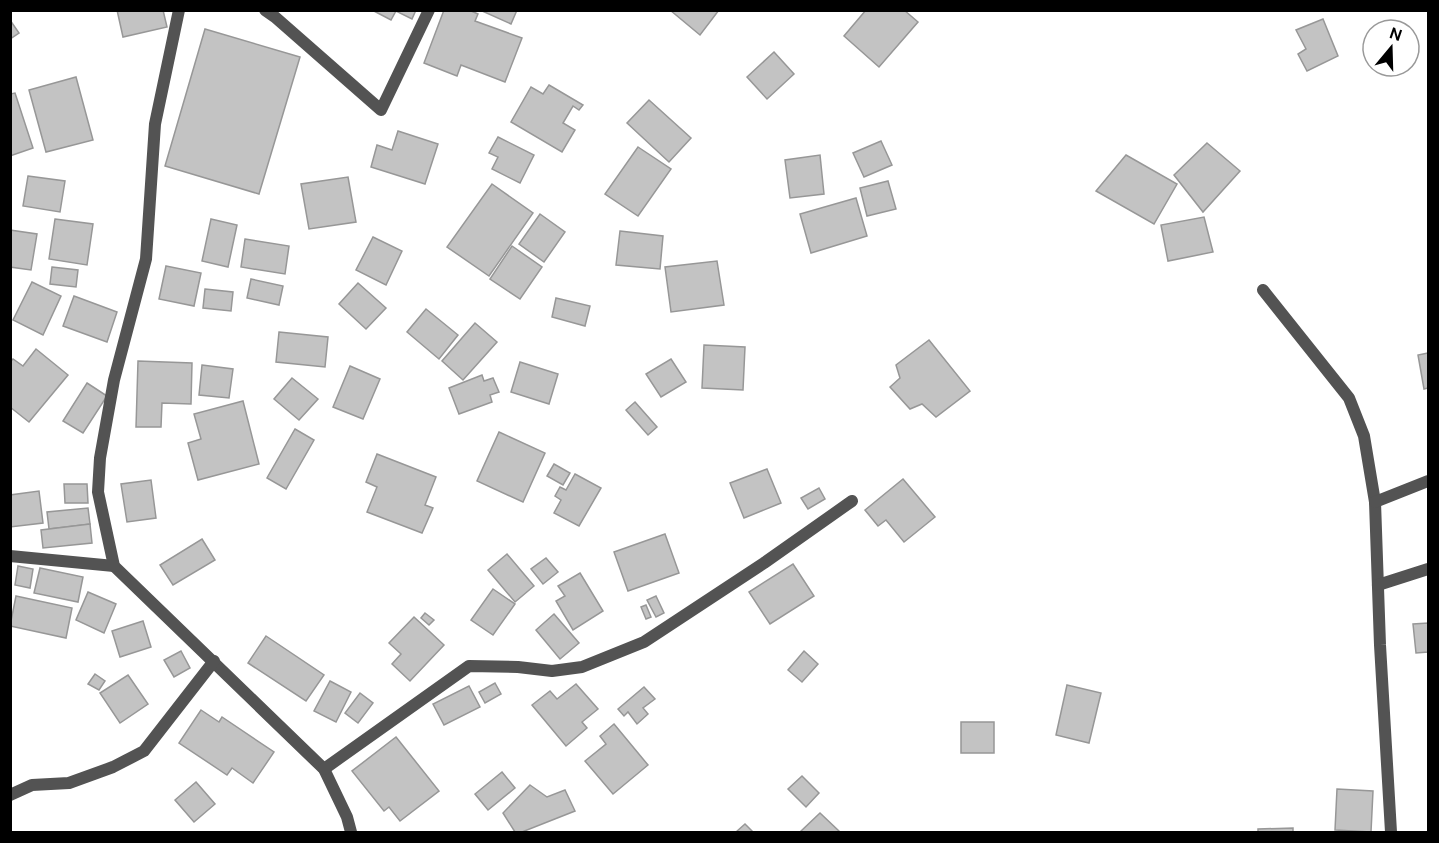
<svg xmlns="http://www.w3.org/2000/svg" width="1439" height="843" font-family="'DM Sans',sans-serif">
  <style>
    .building { fill: #c3c3c3; stroke: #979797; stroke-width: 1.5 }
    .lines { fill: none; stroke-linecap: round; stroke-linejoin: round }
    .minor { stroke: #535353; stroke-width: 12 }
  </style>
  <rect width="100%" height="100%" fill="#fff"/>
  <g class="building">
    <polygon points="117,10 163,10 167,27 123,37"/>
    <polygon points="372,10 416,10 412,19 396,11 391,20"/>
    <polygon points="444,10 469,10 478,14 475,21 522,38 505,82 461,65 457,76 424,63"/>
    <polygon points="480,10 517,10 511,24"/>
    <polygon points="670,10 719,10 700,35"/>
    <polygon points="866,10 904,10 918,22 879,67 844,36"/>
    <polygon points="1323,19 1338,56 1307,71 1298,54 1306,49 1296,30"/>
    <polygon points="10,20 19,33 10,39"/>
    <polygon points="205,29 300,57 259,194 165,166"/>
    <polygon points="774,52 794,74 767,99 747,77"/>
    <polygon points="76,77 93,140 46,152 29,90"/>
    <polygon points="549,85 583,105 579,110 573,106 563,123 575,130 562,152 511,122 531,87 543,94"/>
    <polygon points="15,93 33,148 10,156 10,94"/>
    <polygon points="649,100 691,138 669,162 627,123"/>
    <polygon points="398,131 438,144 425,184 371,167 377,145 392,150"/>
    <polygon points="498,137 534,155 520,183 492,169 498,157 489,153"/>
    <polygon points="881,141 892,165 864,177 853,153"/>
    <polygon points="1207,143 1240,171 1203,212 1174,175"/>
    <polygon points="638,147 671,169 638,216 605,194"/>
    <polygon points="820,155 824,194 790,198 785,160"/>
    <polygon points="1126,155 1177,184 1154,224 1096,191"/>
    <polygon points="28,176 65,181 60,212 23,206"/>
    <polygon points="348,177 356,222 309,229 301,184"/>
    <polygon points="888,181 896,209 867,216 860,188"/>
    <polygon points="492,184 533,213 489,276 447,247"/>
    <polygon points="856,198 867,236 811,253 800,214"/>
    <polygon points="540,214 565,232 544,262 519,244"/>
    <polygon points="1204,217 1213,252 1168,261 1161,225"/>
    <polygon points="55,219 93,224 87,265 49,259"/>
    <polygon points="211,219 237,225 228,267 202,261"/>
    <polygon points="10,230 37,234 31,270 10,267"/>
    <polygon points="620,231 663,236 660,269 616,265"/>
    <polygon points="373,237 402,251 386,285 356,270"/>
    <polygon points="245,239 289,246 285,274 241,267"/>
    <polygon points="512,246 542,267 520,299 490,279"/>
    <polygon points="717,261 724,305 671,312 665,267"/>
    <polygon points="166,266 201,273 194,306 159,299"/>
    <polygon points="52,267 78,270 76,287 50,284"/>
    <polygon points="251,279 283,286 279,305 247,298"/>
    <polygon points="32,282 61,296 43,335 13,320"/>
    <polygon points="358,283 386,308 366,329 339,304"/>
    <polygon points="205,289 233,292 231,311 203,308"/>
    <polygon points="74,296 117,312 107,342 63,326"/>
    <polygon points="556,298 590,306 585,326 552,317"/>
    <polygon points="426,309 458,335 439,359 407,332"/>
    <polygon points="475,323 497,342 463,380 442,361"/>
    <polygon points="279,332 328,337 325,367 276,362"/>
    <polygon points="929,340 970,391 936,417 922,404 910,409 890,387 900,378 896,365"/>
    <polygon points="704,345 745,347 743,390 702,388"/>
    <polygon points="36,349 68,375 29,422 10,407 10,362 13,359 23,366"/>
    <polygon points="1428,353 1428,388 1424,389 1418,355"/>
    <polygon points="671,359 686,382 661,397 646,374"/>
    <polygon points="138,361 192,363 191,404 162,403 161,427 136,427"/>
    <polygon points="520,362 558,374 549,404 511,392"/>
    <polygon points="202,365 233,369 229,398 199,395"/>
    <polygon points="350,366 380,379 363,419 333,407"/>
    <polygon points="482,375 484,381 493,378 499,392 490,395 492,402 459,414 449,388"/>
    <polygon points="292,378 318,399 299,420 274,399"/>
    <polygon points="87,383 107,396 83,433 63,421"/>
    <polygon points="243,401 259,464 198,480 188,443 201,439 194,414"/>
    <polygon points="635,402 657,427 648,435 626,410"/>
    <polygon points="295,429 314,440 286,489 267,478"/>
    <polygon points="499,432 545,453 523,502 477,481"/>
    <polygon points="377,454 436,477 425,505 433,508 422,533 367,512 377,487 366,482"/>
    <polygon points="554,464 570,473 563,485 547,476"/>
    <polygon points="767,469 781,503 744,518 730,483"/>
    <polygon points="575,474 601,488 579,526 554,513 561,500 555,496 560,487 566,490"/>
    <polygon points="903,479 935,517 904,542 886,520 878,526 865,510"/>
    <polygon points="151,480 156,518 127,522 121,484"/>
    <polygon points="64,484 87,484 88,503 65,503"/>
    <polygon points="819,488 825,499 808,509 801,498"/>
    <polygon points="39,491 43,523 10,527 10,495"/>
    <polygon points="88,508 90,524 49,529 47,512"/>
    <polygon points="90,524 92,543 43,548 41,530"/>
    <polygon points="665,534 679,573 628,591 614,552"/>
    <polygon points="202,539 215,560 173,585 160,565"/>
    <polygon points="507,554 534,586 515,602 488,570"/>
    <polygon points="546,558 558,572 543,584 531,569"/>
    <polygon points="793,564 814,596 770,624 749,592"/>
    <polygon points="18,566 33,569 30,588 15,585"/>
    <polygon points="40,568 83,577 78,602 34,593"/>
    <polygon points="580,573 603,611 573,630 556,601 565,596 558,586"/>
    <polygon points="493,589 515,604 493,635 471,620"/>
    <polygon points="88,592 116,604 104,633 76,620"/>
    <polygon points="16,596 72,608 66,638 10,626"/>
    <polygon points="656,596 664,613 656,617 647,600"/>
    <polygon points="646,605 651,617 646,619 641,607"/>
    <polygon points="425,613 434,620 429,625 421,618"/>
    <polygon points="554,614 579,643 560,659 536,630"/>
    <polygon points="414,617 444,645 410,681 392,664 401,654 389,643"/>
    <polygon points="143,621 151,647 120,657 112,631"/>
    <polygon points="1428,623 1428,652 1416,653 1413,624"/>
    <polygon points="266,636 324,675 306,701 248,663"/>
    <polygon points="181,651 190,668 174,677 164,660"/>
    <polygon points="804,651 818,664 802,682 788,670"/>
    <polygon points="95,674 105,681 99,690 88,684"/>
    <polygon points="128,675 148,704 120,723 100,693"/>
    <polygon points="330,681 351,692 336,722 314,711"/>
    <polygon points="495,683 501,694 485,703 479,692"/>
    <polygon points="576,684 598,709 582,722 587,728 566,746 532,705 550,691 557,699"/>
    <polygon points="1067,685 1101,693 1089,743 1056,735"/>
    <polygon points="469,686 480,707 444,725 433,704"/>
    <polygon points="644,687 655,699 643,708 648,714 637,724 628,712 624,716 618,709"/>
    <polygon points="360,693 373,703 358,723 345,713"/>
    <polygon points="201,710 219,722 222,717 274,752 253,783 232,768 227,775 179,743"/>
    <rect x="961" y="722" width="33" height="31"/>
    <polygon points="614,724 648,765 613,794 585,761 606,744 600,736"/>
    <polygon points="396,737 439,791 400,821 389,807 384,811 352,771"/>
    <polygon points="502,772 515,788 488,810 475,794"/>
    <polygon points="802,776 819,793 806,807 788,789"/>
    <polygon points="196,782 215,804 194,822 175,800"/>
    <polygon points="530,785 547,797 565,790 575,811 522,832 515,832 503,813"/>
    <polygon points="1337,789 1373,791 1371,832 1335,830"/>
    <polygon points="820,813 840,832 800,832"/>
    <polygon points="745,824 753,832 736,832"/>
    <polygon points="1293,828 1293,832 1258,832 1258,829"/>
  </g>
  <g class="lines">
    <g class="minor">
      <polyline points="179,10 155,124 146,259 114,380 100,458 98,492 114,566 324,769 347,817 351,832"/>
      <polyline points="265,10 275,17 381,110 429,10"/>
      <polyline points="1263,290 1349,398 1364,436 1375,502 1380,645 1391,832"/>
      <polyline points="1375,502 1428,481"/>
      <polyline points="10,556 114,566"/>
      <polyline points="1378,585 1428,569"/>
      <polyline points="324,769 469,666 518,667 552,671 582,667 644,642 764,563 852,501"/>
      <polyline points="10,795 32,785 69,783 113,767 144,751 214,661"/>
    </g>
  </g>
  <rect width="1439" height="843" fill="none" stroke="#000000" stroke-width="24"/>
  <g transform="translate(1391 48) rotate(19)"><circle r="28" fill="#ffffff" stroke="#999999" stroke-width="1.5"/>
  <path d="M0-4.5L10 22L0 15L-10 22Z" fill="#000000"/>
  <text y="-9" font-size="16" font-weight="bold" text-anchor="middle" fill="#000000">N</text>
  </g>
</svg>
